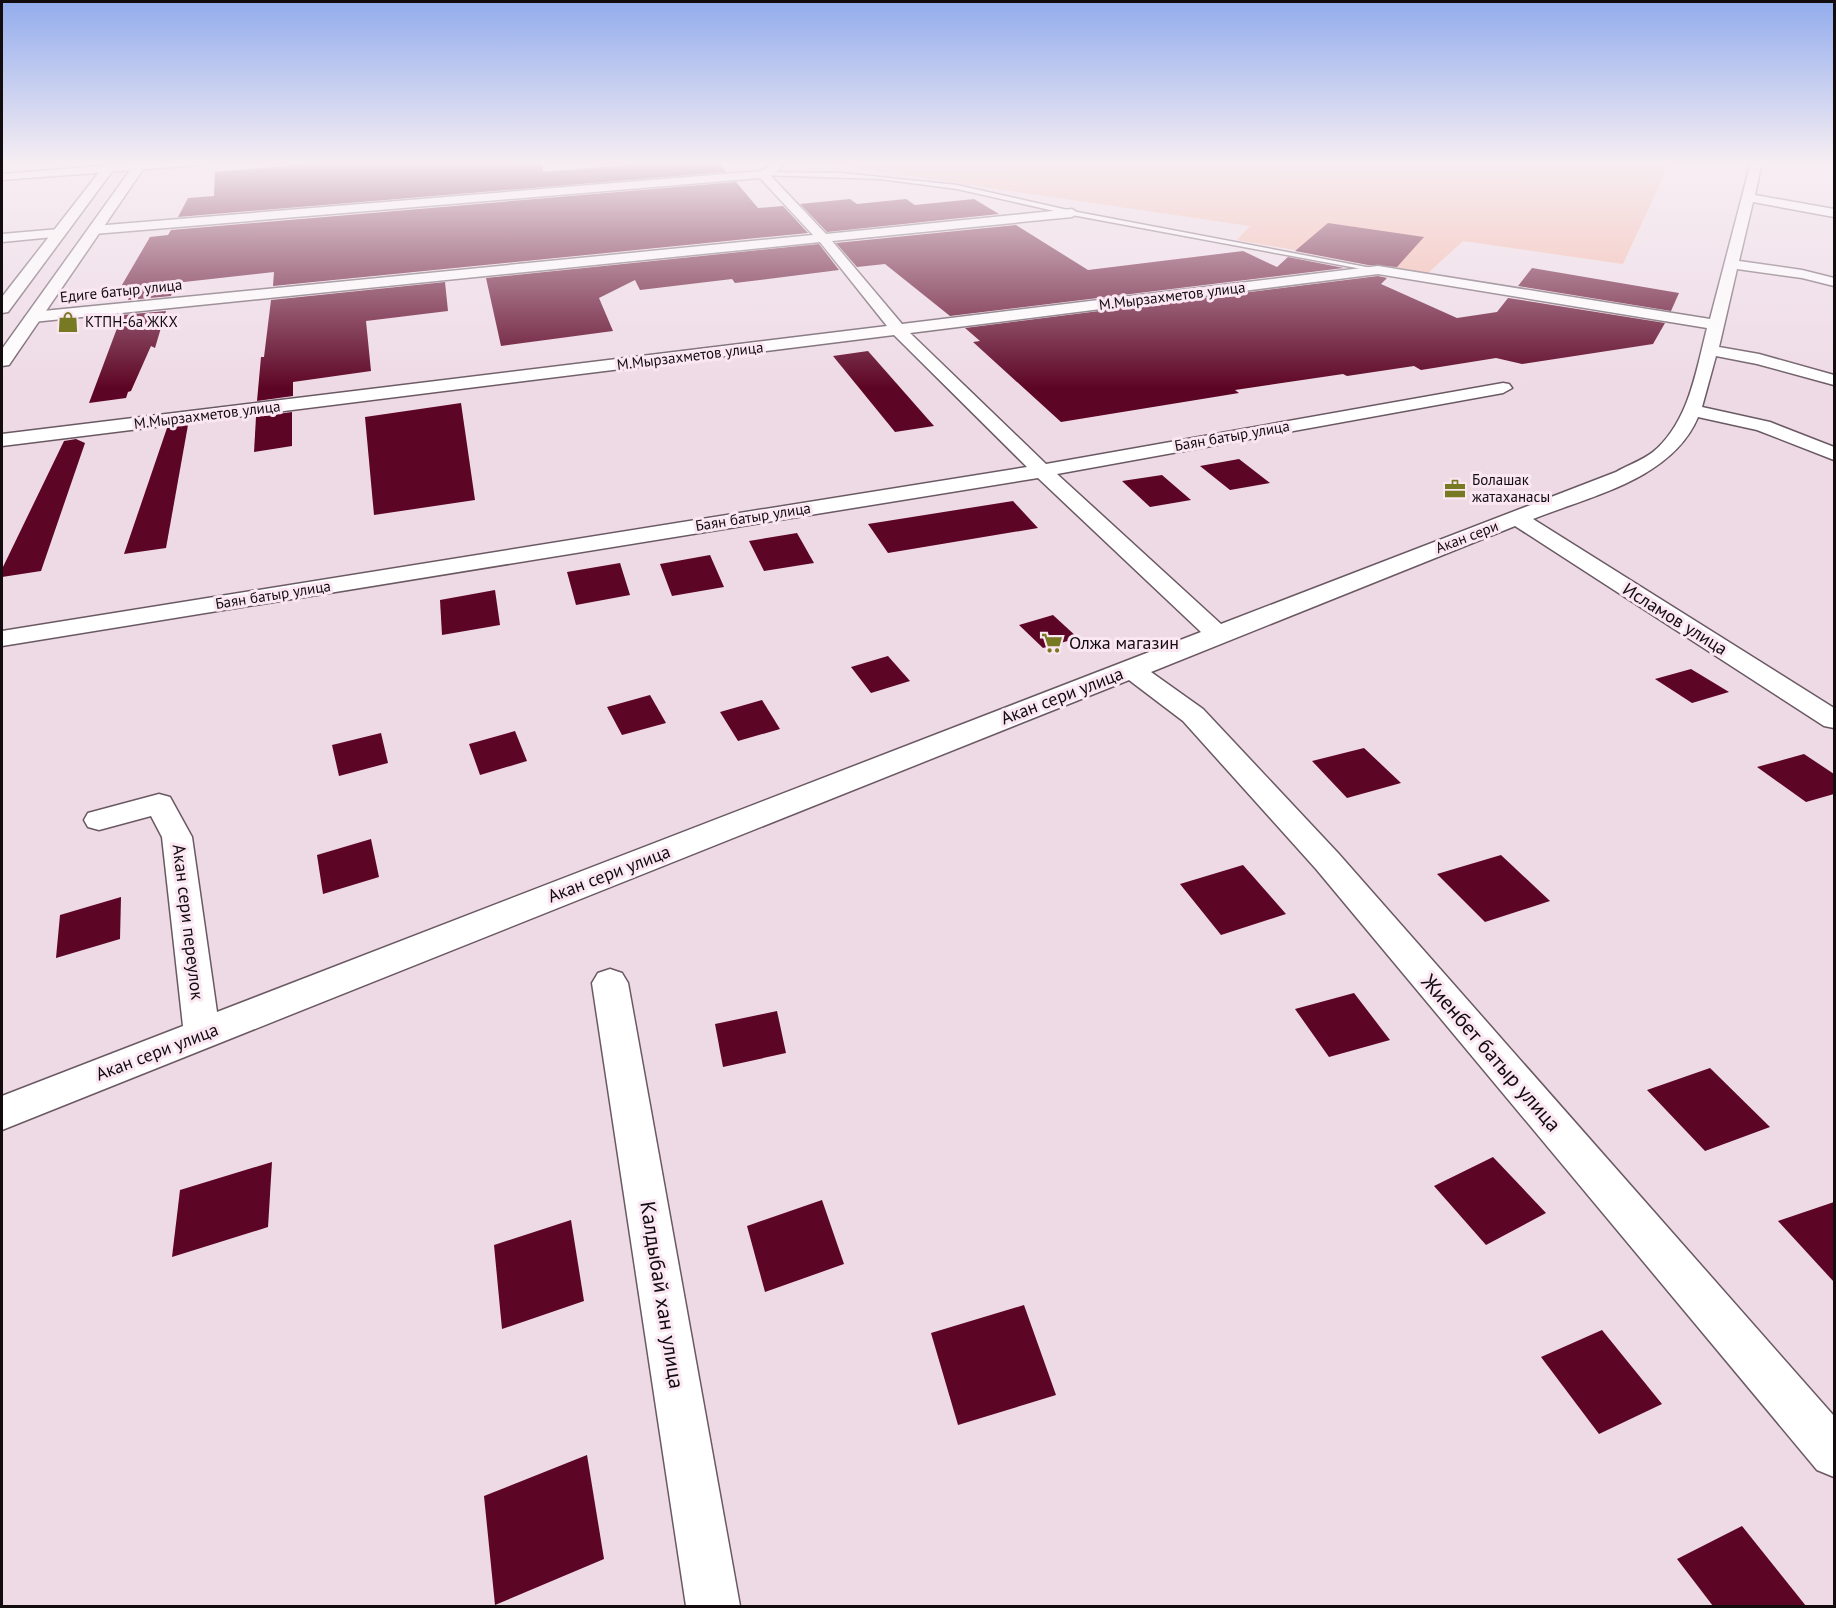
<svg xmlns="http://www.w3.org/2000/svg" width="1836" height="1608" font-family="'PT Sans',sans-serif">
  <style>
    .green { fill: #f3b3a3 }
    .building { fill: #5d0524 }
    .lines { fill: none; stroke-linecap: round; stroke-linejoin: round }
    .service-casing { stroke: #6a5963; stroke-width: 3 }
    .minor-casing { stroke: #6a5963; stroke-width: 3 }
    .tertiary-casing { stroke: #6a5963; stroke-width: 3 }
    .service { fill: #fff; fill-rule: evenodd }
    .minor { fill: #fff; fill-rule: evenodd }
    .tertiary { fill: #fff; fill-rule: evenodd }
    .labels { text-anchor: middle; stroke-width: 6; stroke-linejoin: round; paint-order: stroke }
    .far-street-label { font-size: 15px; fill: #120c0f; stroke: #fbe7f2 }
    .far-poi-label { font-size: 15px; fill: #120c0f; stroke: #fbe7f2; text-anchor: start }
    .street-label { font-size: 18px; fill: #120c0f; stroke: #fbe7f2 }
    .poi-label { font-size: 18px; fill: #120c0f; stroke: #fbe7f2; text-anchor: start }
    .near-street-label { font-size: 21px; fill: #120c0f; stroke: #fbe7f2 }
  </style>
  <rect width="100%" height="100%" fill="#eedae5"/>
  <polygon class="green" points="813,162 1670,162 1623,264 1463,241 1428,273 1237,240 1250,226"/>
  <g class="building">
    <polygon points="332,162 543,162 543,172 639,164 638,162 718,162 726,172 178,217 188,198 214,196 215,172"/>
    <polygon points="736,182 758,208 783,206 808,233 273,286 274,272 175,283 171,296 128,300 133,288 119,290 150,237 168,235 171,230"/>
    <polygon points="850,199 857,204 906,199 915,205 974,199 999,214 827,232 800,204"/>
    <polygon points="1328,223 1424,237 1397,267 1368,265 1295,251"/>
    <polygon points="1016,225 1088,270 1243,251 1277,267 1288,257 1344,268 950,316 885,264 857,267 836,243"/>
    <polygon points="819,244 839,270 735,283 732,279 640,290 635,280 599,298 613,331 501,346 486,278"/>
    <polygon points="1532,268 1679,293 1671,311 1518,286"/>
    <polygon points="1378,276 1387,278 1381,284 1457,318 1497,312 1508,298 1665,323 1653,344 1522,364 1496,358 1421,370 1414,366 1347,376 1343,374 1235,390 1239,393 1061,422 973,342 980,341 965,328"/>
    <polygon points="445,282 448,311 366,321 371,371 293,382 293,396 257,401 261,357 264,357 271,300"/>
    <polygon points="166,311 155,348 151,346 131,391 128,392 126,398 89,403 122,315"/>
    <polygon points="868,351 934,426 895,432 833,356"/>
    <polygon points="461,403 475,500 374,515 365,417"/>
    <polygon points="292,412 292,446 254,452 256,417"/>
    <polygon points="188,425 166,548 124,554 167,428"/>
    <polygon points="76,439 85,443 41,571 2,577 2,569 64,441"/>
    <polygon points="1239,459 1270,483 1230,490 1200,466"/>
    <polygon points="1162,475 1191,500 1150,507 1122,481"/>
    <polygon points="1013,501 1038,528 888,553 868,524"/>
    <polygon points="797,533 814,563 764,571 749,541"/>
    <polygon points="710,555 724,587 672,596 660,564"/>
    <polygon points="620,563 630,595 576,605 567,572"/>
    <polygon points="495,590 500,625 442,635 440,600"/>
    <polygon points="1053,615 1078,638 1043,648 1019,625"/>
    <polygon points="888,656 910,681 871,693 851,667"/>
    <polygon points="1691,669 1729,692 1692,703 1655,679"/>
    <polygon points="650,695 666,723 622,735 607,707"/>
    <polygon points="762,700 780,729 738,741 720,712"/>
    <polygon points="515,731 527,761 480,775 469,744"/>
    <polygon points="381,733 388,763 339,776 332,745"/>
    <polygon points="1364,748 1401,783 1347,798 1312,761"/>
    <polygon points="1804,754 1834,774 1834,794 1806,802 1757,767"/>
    <polygon points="371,839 379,877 323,894 317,855"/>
    <polygon points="1501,855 1550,901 1485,922 1437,874"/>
    <polygon points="1243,865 1286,914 1221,935 1180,884"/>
    <polygon points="121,897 120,939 56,958 60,915"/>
    <polygon points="1354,993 1390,1040 1329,1057 1295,1009"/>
    <polygon points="777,1011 786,1053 723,1067 715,1024"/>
    <polygon points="1710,1068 1770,1127 1705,1151 1647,1090"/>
    <polygon points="1493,1157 1546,1213 1486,1245 1434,1186"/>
    <polygon points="272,1162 268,1227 172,1257 180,1190"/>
    <polygon points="822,1200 844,1264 765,1292 747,1226"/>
    <polygon points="1834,1202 1834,1282 1778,1221"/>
    <polygon points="571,1220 584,1301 502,1329 494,1245"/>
    <polygon points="1024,1305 1056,1395 958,1425 931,1333"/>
    <polygon points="1602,1330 1662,1404 1599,1434 1541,1357"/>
    <polygon points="587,1455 604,1559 495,1605 484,1496"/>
    <polygon points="1742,1526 1806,1606 1713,1606 1677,1559"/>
  </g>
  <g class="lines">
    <defs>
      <polygon id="service" points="763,172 841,173 957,185 1072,211 1382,270 1378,272 1072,215 957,189 880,179 761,175"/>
      <g id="minor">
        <polygon points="151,162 205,162 200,165 2,180 2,174"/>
        <path d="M767,162H777L782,168L770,175L826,234L1072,209L1078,213L1072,217L832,241L902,324L1378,266L1710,319L1751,162H1762L1755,195L1834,209V217L1753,202L1739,261L1802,270L1834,278V286L1802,278L1737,269L1719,347L1759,354L1834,375V385L1757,364L1716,356L1702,407L1770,422L1834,447V460L1757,430L1698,417C1672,479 1591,496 1533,519L1834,708V728L1824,726L1515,526L1151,672L1203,709L1338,853L1834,1416V1477L1817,1470L1316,869L1183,721L1129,680L2,1130V1096L183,1026L162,837L151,816L99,830L88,827L84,820L88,813L159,794L170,797L192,837L217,1012L1201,632L1038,478L2,646V631L1027,467L894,335L2,446V434L887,326L820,242L33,322L25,317L33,312L813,235L760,178L94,234L88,230L94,226L761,171L769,167ZM1378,274L1707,328C1696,371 1689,422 1653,452C1643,460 1628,465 1616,472L1221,624L1057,474L1503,393L1512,388L1509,384L1503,383L1046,464L910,333Z"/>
        <polygon points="1827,162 1834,162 1834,166"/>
        <polygon points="59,229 64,230 64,236 2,242 2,234"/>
        <polygon points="610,969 622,973 628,983 740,1606 686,1606 592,983 598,973"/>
      </g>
      <g id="tertiary">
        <polygon points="107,162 119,162 8,312 2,313 2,297"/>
        <polygon points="136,162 148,162 9,365 2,366 2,349"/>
      </g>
    </defs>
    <use href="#service" class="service-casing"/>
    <use href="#minor" class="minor-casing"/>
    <use href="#tertiary" class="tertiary-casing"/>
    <use href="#service" class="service"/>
    <use href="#minor" class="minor"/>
    <use href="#tertiary" class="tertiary"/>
  </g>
  <linearGradient id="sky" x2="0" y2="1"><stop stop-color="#92aced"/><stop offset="0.42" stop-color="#f7eef3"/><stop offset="1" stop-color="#f7eef3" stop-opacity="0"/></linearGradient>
  <rect width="1836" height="388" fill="url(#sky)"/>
  <defs>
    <symbol id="shop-bare" viewBox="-9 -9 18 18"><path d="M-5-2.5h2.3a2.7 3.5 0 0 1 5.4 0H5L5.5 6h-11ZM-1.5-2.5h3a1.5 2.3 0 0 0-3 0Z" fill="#777a23" stroke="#fbe7f2" stroke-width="2.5" paint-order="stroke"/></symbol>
    <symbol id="office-bare" viewBox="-9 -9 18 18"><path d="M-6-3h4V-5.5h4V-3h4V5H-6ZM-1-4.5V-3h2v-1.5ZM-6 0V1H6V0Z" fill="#777a23" stroke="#fbe7f2" stroke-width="2.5" paint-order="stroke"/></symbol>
    <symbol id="supermarket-bare" viewBox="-9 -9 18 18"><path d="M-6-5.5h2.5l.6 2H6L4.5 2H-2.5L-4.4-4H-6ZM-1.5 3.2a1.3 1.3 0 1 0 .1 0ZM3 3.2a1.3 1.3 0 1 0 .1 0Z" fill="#777a23" stroke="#fbe7f2" stroke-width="2.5" paint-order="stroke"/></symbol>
  </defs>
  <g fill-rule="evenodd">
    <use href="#shop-bare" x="53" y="307" width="30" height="30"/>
    <use href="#office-bare" x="1440" y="474" width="30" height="30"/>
    <use href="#supermarket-bare" x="1037" y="628" width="30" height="30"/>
  </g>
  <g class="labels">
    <g class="far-street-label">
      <text transform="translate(121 291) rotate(-6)" y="5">Едиге батыр улица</text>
      <text transform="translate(1172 296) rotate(-7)" y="5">М.Мырзахметов улица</text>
      <text transform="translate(690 356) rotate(-7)" y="5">М.Мырзахметов улица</text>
      <text transform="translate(207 415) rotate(-7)" y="5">М.Мырзахметов улица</text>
      <text transform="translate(1232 436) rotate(-10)" y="5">Баян батыр улица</text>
      <text transform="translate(753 517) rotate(-9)" y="5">Баян батыр улица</text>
      <text transform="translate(1467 537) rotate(-21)" y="5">Акан сери</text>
      <text transform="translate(273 595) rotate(-9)" y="5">Баян батыр улица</text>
    </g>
    <g class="far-poi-label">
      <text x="85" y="327">КТПН-6а ЖКХ</text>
      <text x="1472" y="485">Болашак<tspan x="1472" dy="17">жатаханасы</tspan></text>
    </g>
    <g class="street-label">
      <text transform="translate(1675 619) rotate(32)" y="6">Исламов улица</text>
      <text transform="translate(1062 696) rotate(-21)" y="6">Акан сери улица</text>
      <text transform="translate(609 874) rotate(-21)" y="6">Акан сери улица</text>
      <text transform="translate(188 922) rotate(83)" y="6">Акан сери переулок</text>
      <text transform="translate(157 1052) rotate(-21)" y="6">Акан сери улица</text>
    </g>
    <g class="poi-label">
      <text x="1069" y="649">Олжа магазин</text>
    </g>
    <g class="near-street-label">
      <text transform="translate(1491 1053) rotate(49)" y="7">Жиенбет батыр улица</text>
      <text transform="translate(662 1295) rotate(81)" y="7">Калдыбай хан улица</text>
    </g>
  </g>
  <rect width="1836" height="1608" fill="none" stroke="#120c0f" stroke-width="6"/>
</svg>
